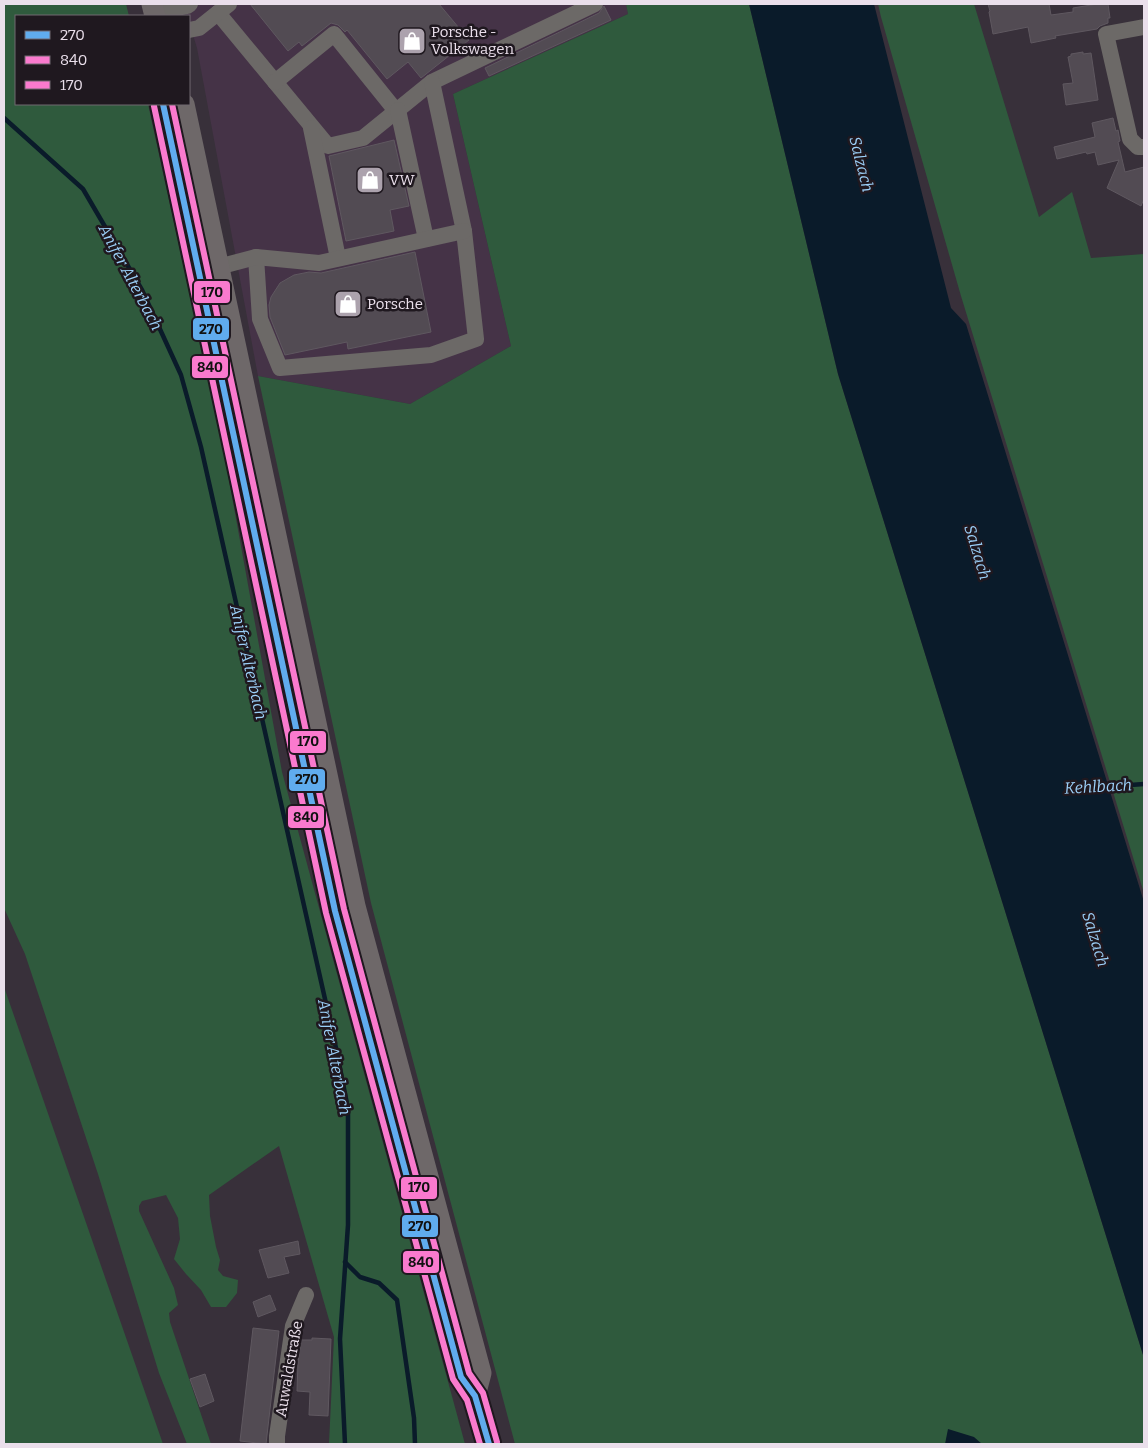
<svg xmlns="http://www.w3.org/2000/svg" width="1148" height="1448" font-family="Bitter,serif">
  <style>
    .built { fill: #453347 }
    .green { fill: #2f5a3d }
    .water { fill: #0a1b2a }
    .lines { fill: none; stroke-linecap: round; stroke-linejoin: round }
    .stream { stroke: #0a1b2a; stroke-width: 4.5 }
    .building { fill: #524b53; stroke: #5f5860 }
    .minor { stroke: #6c6967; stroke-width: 16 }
    .major { stroke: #6e6869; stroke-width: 21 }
    .bus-1-casing { stroke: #1f181f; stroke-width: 10 }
    .bus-2-casing { stroke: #1f181f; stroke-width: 10 }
    .bus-3-casing { stroke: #1f181f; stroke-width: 10 }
    .bus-1 { stroke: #60acee; stroke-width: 6 }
    .bus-2 { stroke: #fa7ace; stroke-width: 6 }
    .bus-3 { stroke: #fa7ace; stroke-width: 6 }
    .labels { text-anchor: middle; stroke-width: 5; stroke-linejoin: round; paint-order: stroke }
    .poi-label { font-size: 15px; fill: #eadfeb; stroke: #1f181f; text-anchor: start }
    .street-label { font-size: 15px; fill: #eadfeb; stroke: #1f181f }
    .water-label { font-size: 16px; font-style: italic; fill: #9cd0f9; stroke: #1f181f }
    .line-badge { stroke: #1f181f; stroke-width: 2 }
    .pale-badge-label { font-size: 14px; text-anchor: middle; font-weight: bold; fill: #111 }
  </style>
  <rect width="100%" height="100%" fill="#38303a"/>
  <polygon class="built" points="183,4 626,4 628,14 453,94 511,346 410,404 258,376 197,48 189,22 189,16 187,16"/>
  <g class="green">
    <polygon points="4,4 126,4 129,16 16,16 16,104 148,104 223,447 282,772 465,1444 329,1444 334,1337 279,1146 209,1195 210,1216 216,1247 220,1260 218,1270 223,1276 238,1280 237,1293 226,1307 211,1307 201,1290 186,1274 174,1259 180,1239 178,1218 166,1195 142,1201 139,1206 139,1211 174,1288 178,1305 169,1313 170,1322 211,1444 187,1444 159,1373 98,1174 25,954 4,908"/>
    <polygon points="626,4 749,4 838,374 1144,1358 1144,1444 515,1444 371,903 258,376 410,404 511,346 453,94 628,14"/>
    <polygon points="878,4 974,4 1039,217 1072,192 1091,258 1144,254 1144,893 961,296 881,17"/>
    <polygon points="4,987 163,1444 4,1444"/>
  </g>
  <g class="water">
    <polygon points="749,4 874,4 951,308 966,324 1144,902 1144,1358 838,374"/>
    <polygon points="948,1429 974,1437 982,1444 945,1444"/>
  </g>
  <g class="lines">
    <g class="stream">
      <polyline points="4,118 83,189 142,290 181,375 201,447 336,1048 348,1109 348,1225 340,1339 345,1444"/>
      <polyline points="1103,787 1144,784"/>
      <polyline points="345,1262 360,1277 379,1283 397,1300 414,1418 415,1444"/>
    </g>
  </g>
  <g class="building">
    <polygon points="250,4 439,4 469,40 421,78 408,62 387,79 347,30 345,32 338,25 331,23 302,46 299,42 288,51"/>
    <polygon points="988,4 1049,4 1051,15 1073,12 1073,8 1097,4 1108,4 1110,18 1108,18 1108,23 1100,26 1097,29 1055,36 1056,38 1031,43 1028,27 993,34 989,12 990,11"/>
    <polygon points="604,6 611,20 489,76 485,68 599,13"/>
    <polygon points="1083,52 1083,54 1091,53 1098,100 1066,105 1063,84 1073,83 1068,57 1071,56 1071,54"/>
    <polygon points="1113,118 1116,131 1118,130 1120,141 1118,142 1125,172 1144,167 1144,199 1141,206 1107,188 1119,160 1098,165 1095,152 1087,154 1086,152 1057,159 1054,147 1095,137 1092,123"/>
    <polygon points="394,140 409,206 390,210 394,231 346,241 329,156"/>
    <polygon points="415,252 431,332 348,349 347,342 285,355 270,317 269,305 271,297 280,283 294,275 309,272 321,273"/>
    <polygon points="298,1241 300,1254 284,1257 289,1273 268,1278 259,1250"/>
    <polygon points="270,1295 276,1310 258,1317 253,1302"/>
    <polygon points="253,1328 279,1331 266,1444 240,1441"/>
    <polygon points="312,1338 331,1339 328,1416 309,1415 310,1392 297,1391 298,1362 301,1340 312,1340"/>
    <polygon points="205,1374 214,1401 200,1407 190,1379"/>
  </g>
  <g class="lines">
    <g class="minor">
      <polyline points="154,13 187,6 190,4"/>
      <polyline points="218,13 328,146 363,138 432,82 595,4"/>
      <polyline points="1144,27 1106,34 1130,139 1138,147 1144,147"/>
      <polyline points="189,30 199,28 229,4"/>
      <polyline points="275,82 334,34 396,111"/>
      <polyline points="398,110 426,239"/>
      <polyline points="311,128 338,258"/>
      <polyline points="256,257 260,319 280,368 431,355 476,339 464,231 432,82"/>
      <polyline points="218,267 256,257 319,263 464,231"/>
      <polyline points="277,1444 277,1436 293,1326 306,1295"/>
    </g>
    <g class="major">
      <polyline points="152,4 155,16"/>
      <polyline points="163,104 335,911 461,1377 475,1396 489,1444"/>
      <polyline points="184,104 355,906 481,1373 475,1396"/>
    </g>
    <defs>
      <polyline id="bus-1" points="163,104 335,911 461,1377 475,1396 489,1444"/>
      <polyline id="bus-2" points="154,106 326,913 453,1379 467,1400 480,1444"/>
      <polyline id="bus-3" points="172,104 344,909 469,1373 483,1393 497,1442"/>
    </defs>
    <use href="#bus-1" class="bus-1-casing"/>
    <use href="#bus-2" class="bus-2-casing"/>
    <use href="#bus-3" class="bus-3-casing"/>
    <use href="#bus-1" class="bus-1"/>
    <use href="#bus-2" class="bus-2"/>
    <use href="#bus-3" class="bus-3"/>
  </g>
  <defs>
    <symbol id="shop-square" viewBox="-11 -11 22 22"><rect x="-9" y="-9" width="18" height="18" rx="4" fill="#aca2ad" stroke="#1f181f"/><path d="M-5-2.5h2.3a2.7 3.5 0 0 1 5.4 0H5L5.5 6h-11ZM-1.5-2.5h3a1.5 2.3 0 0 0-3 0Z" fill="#fff"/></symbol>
  </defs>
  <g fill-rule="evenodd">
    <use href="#shop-square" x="396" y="25" width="32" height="32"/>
    <use href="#shop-square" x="354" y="164" width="32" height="32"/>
    <use href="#shop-square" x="332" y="288" width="32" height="32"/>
  </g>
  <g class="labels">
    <g class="poi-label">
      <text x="431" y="37">Porsche -<tspan x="431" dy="17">Volkswagen</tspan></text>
      <text x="389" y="185">VW</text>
      <text x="367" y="309">Porsche</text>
    </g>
    <g class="street-label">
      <text transform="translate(289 1369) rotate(-80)" y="5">Auwaldstraße</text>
    </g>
    <g class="water-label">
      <text transform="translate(862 164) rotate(76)" y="6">Salzach</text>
      <text transform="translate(131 277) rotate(62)" y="6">Anifer Alterbach</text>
      <text transform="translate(978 552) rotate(73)" y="6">Salzach</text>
      <text transform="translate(249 662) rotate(77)" y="6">Anifer Alterbach</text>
      <text transform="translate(1098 786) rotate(-3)" y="6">Kehlbach</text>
      <text transform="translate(1096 939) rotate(73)" y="6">Salzach</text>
      <text transform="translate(335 1057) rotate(79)" y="6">Anifer Alterbach</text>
    </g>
  </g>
  <g class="line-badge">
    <rect x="193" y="280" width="38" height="24" rx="5" fill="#fa7ace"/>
    <rect x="192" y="317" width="38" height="24" rx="5" fill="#60acee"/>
    <rect x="191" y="355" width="38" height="24" rx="5" fill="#fa7ace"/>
    <rect x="289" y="730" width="38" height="24" rx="5" fill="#fa7ace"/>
    <rect x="288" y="768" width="38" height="24" rx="5" fill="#60acee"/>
    <rect x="287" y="805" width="38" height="24" rx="5" fill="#fa7ace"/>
    <rect x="400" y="1176" width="38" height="24" rx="5" fill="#fa7ace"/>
    <rect x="401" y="1214" width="38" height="24" rx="5" fill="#60acee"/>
    <rect x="402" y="1250" width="38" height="24" rx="5" fill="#fa7ace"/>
  </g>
  <g class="pale-badge-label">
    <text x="212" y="297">170</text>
    <text x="211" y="334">270</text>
    <text x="210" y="372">840</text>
    <text x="308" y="746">170</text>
    <text x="307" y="784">270</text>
    <text x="306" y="822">840</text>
    <text x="419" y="1192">170</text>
    <text x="420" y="1231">270</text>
    <text x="421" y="1267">840</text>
  </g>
  <rect width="1148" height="1448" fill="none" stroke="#eadfeb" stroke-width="10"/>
  <rect x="15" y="15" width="175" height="90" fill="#1f181f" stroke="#706871"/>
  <rect x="25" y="31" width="25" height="8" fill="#60acee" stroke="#706871"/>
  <text x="60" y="40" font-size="15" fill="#eadfeb">270</text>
  <rect x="25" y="56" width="25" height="8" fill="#fa7ace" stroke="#706871"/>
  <text x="60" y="65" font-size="15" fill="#eadfeb">840</text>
  <rect x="25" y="81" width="25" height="8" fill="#fa7ace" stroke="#706871"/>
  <text x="60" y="90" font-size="15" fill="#eadfeb">170</text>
</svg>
